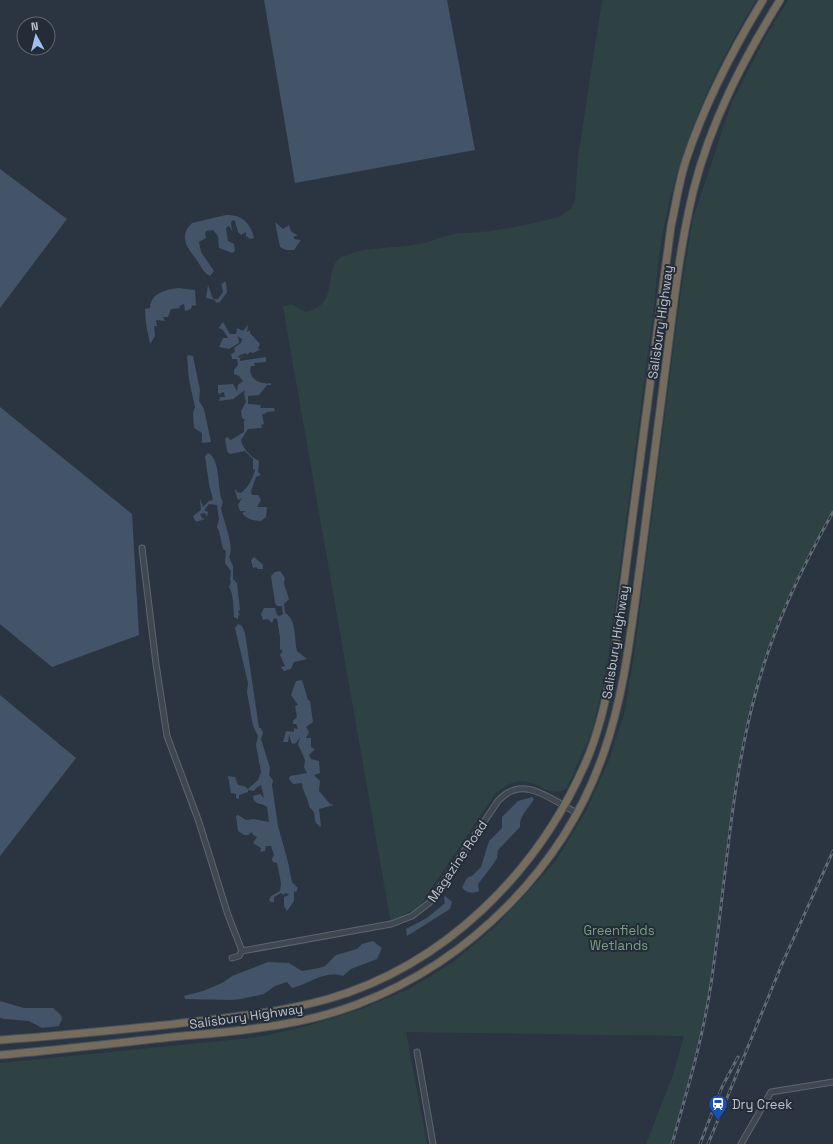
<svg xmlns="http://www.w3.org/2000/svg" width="833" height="1144" font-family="'Space Grotesk',sans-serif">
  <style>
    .green { fill: #2e4243 }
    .water { fill: #435368 }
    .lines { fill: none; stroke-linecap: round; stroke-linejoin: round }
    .minor-casing { stroke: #5d656f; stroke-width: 7 }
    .highway-casing { stroke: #49525c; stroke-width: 9 }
    .minor { stroke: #3f4751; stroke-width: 5 }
    .highway { stroke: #766c5d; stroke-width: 7 }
    .rail-casing { stroke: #626b78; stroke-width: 3 }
    .rail { stroke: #232c37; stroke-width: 1.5; stroke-dasharray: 4.5; stroke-linecap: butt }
    .labels { text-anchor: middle; stroke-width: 4; stroke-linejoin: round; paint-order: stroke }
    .street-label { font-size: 13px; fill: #bcc2cb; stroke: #232c37 }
    .park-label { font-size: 13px; fill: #7d9e84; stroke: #232c37 }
    .poi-label { font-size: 13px; fill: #bcc2cb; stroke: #232c37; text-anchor: start }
  </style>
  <rect width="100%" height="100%" fill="#2b3541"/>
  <g class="green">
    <path d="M602,0H756C701,91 661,190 655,298L607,667L592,731L567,788C543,804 531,761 495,794L419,907L403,915L391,924L283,307L291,304L306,312C343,304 320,265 344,256C368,246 394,249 419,244C431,242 442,236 454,234C468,232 483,233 497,230C518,227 539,222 559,217L572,208L575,200L578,157Z"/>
    <polygon points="788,0 833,0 833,509 791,595 775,634 746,734 730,835 711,984 690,1077 672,1144 646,1144 673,1075 684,1036 406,1032 427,1144 0,1144 0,1063 260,1037 311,1025 361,1009 411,988 453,962 496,926 555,862 586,811 610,758 625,711 635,649 679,305 692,222 731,104 765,38"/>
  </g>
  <g class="water">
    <polygon points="264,0 447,0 475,150 295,183"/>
    <polygon points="0,169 67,219 0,308"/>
    <path d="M226,215C241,214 251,223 254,238L250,239L246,236V232L241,235L238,232L235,221L233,220L231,222L232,231L229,226L226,228L228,241L234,244L235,251L232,253L219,248L218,236L213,230L206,231L205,234L206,238L199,242L201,252L214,271L210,276C202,272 201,265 196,259C186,246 179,236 192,223Z"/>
    <polygon points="275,222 283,229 289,225 291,231 298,236 294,236 294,239 301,240 294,250 286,250 280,247"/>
    <polygon points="224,281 226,283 227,292 220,302 216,303 215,300 206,298 208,285 213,299 218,299 223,292 221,283 223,284"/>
    <path d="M178,288L195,290L196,305L194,306L192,305L191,309L185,311L184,304L179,306L180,308L171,309L168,317H163L165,321L156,320L157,326H154L155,336L150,344L146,324L145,309L150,308C151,293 165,290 178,288Z"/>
    <path d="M223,322L230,334H236L237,328L243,331L248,325L247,332L250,330V333L260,344L258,349H261L253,353L250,352L247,355L246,353L238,356L239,358L246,354L240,358V361L266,357V362L254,363L255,366H251C247,379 261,385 271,383V385H267L259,395L248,396V404L261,405L260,408H274L275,411L267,412L262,415L264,424L261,425L262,428L248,429L241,440C242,448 252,458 259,461L258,472L261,475L256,477L251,491L252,495H258L261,500L257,507H267L266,517L261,521C252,520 248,520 242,513L246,511H240L238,505L242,498L238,500L235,491L236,489L237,492L241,493C249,486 252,480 255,470L253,469V459L245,451L230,454L227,451L225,439L227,437L231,440L244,432V421L245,420L242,418L241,411L246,402L244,394L245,390L233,399L219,401L220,397H225L224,392L219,394L218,392V385L233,384L237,391L238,385L243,381L239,376L234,374V370L238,365L237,359H232L231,354L235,352L234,348L241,343L242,339L238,336L239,343L229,349L219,347L223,338H228L223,330L219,328L217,330Z"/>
    <polygon points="189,355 193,356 200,390 199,401 204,409 211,442 202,443 202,433 194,428 193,413 195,407 189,380 187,356"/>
    <polygon points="0,407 132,514 139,635 52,667 0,624"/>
    <path d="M208,453C222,460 216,490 223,502L221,508C223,520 235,547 229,557L233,566V579L237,583L240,610L238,611L240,616L238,615V619L234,617C233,608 234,595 229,587L231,582L230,580L231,571L225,563L226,551L223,549L219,531L217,527L219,519L217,505L209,504L204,510L208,512L207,517L205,513L200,514L202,518L205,519L196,522L193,516L201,510L200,498L203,507L209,501L213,500L209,484L205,456Z"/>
    <polygon points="254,557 263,565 263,569 258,569 256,567 253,568 251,560"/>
    <path d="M280,571L285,578L284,584L289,599L284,604L285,613C297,619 294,640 297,651L307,659L294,662L291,669L284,671L281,667L285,666L280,655L282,652V649L280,650V637L277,619L274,618L272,623L268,619L263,620L261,614L264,608H275L277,615L280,616L283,614L282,606H277L275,603L271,576L275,572Z"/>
    <path d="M238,624L242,626L245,633L259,728H261L263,733L261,739L270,768L269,775L273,780L272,785L278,826L288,862L292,882L298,888L296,892L294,891V901L287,911L284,906V897L289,895L288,894L285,893L283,895L281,893L274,897V902H271L269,900L271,896L280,891L281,883L277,863L273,862L272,859L274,855L271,846H266L265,851L260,852L261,848L253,843L257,837L253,835L252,832L248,835H244L238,831L236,816L238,815L246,820L254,819L269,822L267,807C261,802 254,806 253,796L260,794L264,798L261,785L256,788L254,791L248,790V792L239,795V799L236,798V794L231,793L228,776L235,777L238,785L244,786L248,789L258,780L261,772L256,745L258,736L253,726L247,692L248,683L235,628Z"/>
    <path d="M302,680L308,700L310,701L313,722L306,727L309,732L306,738H311V747L315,749L309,755L311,759L319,761L320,773L314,775L320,781L319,791L330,804L334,805L319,809L321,826L320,827L316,823C313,815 317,813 309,807C309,798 302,792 302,783L293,784L289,779L290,776L307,773L304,767L305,761C305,759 299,746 298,745L300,737L296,743L292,744L289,735L288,742H283L286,731L294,732V728L297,729L298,728L296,724H293V721L297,717L295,706L298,705L291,695L296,681Z"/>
    <polygon points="0,695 76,758 0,856"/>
    <path d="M532,797L534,799C529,808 519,816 520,827L498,850L497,858L492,866L478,884L479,891C473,894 465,893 462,887L467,878L473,875L481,867L489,841L502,828V817L518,801Z"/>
    <polygon points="445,896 452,902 450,909 407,936 406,929 427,918 445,903 444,897"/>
    <path d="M373,941L382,948L377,959L351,969L343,976C323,970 310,984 292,988L287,982L275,986L264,994L241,999L232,1000L185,999L184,996L203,991L222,983L232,976L268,962L289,963L302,971L319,968L325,966L336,955L357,949L362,944Z"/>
    <polygon points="0,1001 24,1008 53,1008 61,1015 62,1019 59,1026 42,1028 29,1021 4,1019 0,1018"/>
  </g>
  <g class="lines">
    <defs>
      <g id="minor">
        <polyline points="142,548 156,664 167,736 199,822 228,915 242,951"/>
        <path d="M232,958L239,956L242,951L391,924L412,916L429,903L498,801C523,773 551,800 577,813"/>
        <polyline points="417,1052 433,1144"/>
        <polyline points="741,1144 771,1092 833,1082"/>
      </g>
      <g id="highway">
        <path d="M0,1040C58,1036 117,1030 175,1024C226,1018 278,1013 328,999C445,965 537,873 585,764C599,733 606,698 613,665L671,226C676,204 679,181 686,160C705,103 732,51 763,0"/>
        <path d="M0,1055C58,1050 115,1043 173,1037C236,1031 299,1027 358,1004C471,961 565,866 604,752C625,692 631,629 640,566C649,496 658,426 667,356C674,301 680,246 693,192C710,123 743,60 780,0"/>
      </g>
    </defs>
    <use href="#minor" class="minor-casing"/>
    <use href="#highway" class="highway-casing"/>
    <use href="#minor" class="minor"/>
    <use href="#highway" class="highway"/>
    <defs>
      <g id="rail">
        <path d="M672,1144C687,1091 703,1038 711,984C726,884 730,782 758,684C775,623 802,567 833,512"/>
        <polyline points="700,1144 722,1087 738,1057"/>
        <polyline points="708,1144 782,964 833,851"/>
      </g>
    </defs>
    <use href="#rail" class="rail-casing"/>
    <use href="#rail" class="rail"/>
  </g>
  <defs>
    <symbol id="station-pin" viewBox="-11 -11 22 30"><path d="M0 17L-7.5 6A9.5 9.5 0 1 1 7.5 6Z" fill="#1a4fb4" stroke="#232c37"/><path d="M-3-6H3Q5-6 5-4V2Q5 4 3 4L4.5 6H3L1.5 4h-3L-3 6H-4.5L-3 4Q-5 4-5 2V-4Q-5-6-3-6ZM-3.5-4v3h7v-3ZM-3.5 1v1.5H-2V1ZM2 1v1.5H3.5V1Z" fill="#fff"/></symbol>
  </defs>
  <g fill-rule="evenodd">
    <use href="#station-pin" x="707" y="1093" width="22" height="30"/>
  </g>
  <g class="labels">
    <g class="street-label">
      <text transform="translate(660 322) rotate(-82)" y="5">Salisbury Highway</text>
      <text transform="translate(615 642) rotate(-81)" y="5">Salisbury Highway</text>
      <text transform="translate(457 861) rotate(-56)" y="5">Magazine Road</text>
      <text transform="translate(246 1016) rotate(-8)" y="5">Salisbury Highway</text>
    </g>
    <g class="park-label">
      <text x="619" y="935">Greenfields<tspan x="619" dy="15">Wetlands</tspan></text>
    </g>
    <g class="poi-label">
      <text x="732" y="1109">Dry Creek</text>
    </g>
  </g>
  <g transform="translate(36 36) rotate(353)"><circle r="19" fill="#232c37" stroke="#606872"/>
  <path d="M0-3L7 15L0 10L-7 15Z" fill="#9fbfee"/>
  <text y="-6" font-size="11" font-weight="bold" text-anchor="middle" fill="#bcc2cb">N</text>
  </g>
</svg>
